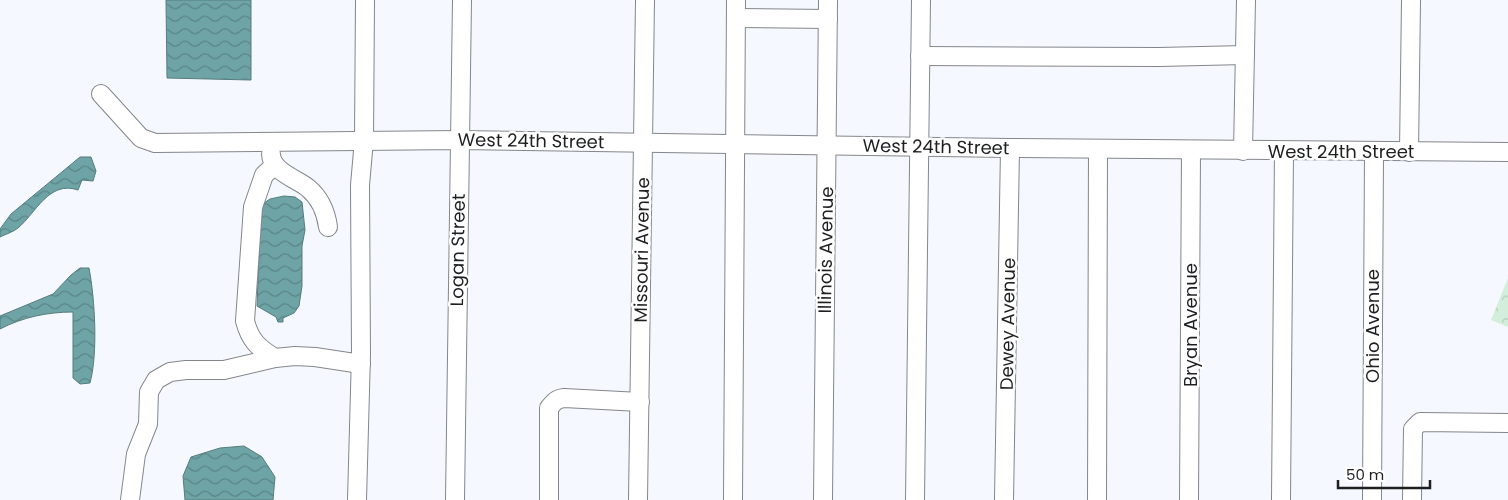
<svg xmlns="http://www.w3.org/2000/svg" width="1508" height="500" font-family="Poppins,sans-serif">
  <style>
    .park { fill: url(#park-crowns) }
    .water { fill: url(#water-waves); stroke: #567c7e }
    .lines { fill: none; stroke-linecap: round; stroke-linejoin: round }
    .minor-casing { stroke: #83868b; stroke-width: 20 }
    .minor { stroke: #fff; stroke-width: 18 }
    .labels { text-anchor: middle; stroke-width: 5; stroke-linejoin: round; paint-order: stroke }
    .street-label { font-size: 18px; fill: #1e1f21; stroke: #fff }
  </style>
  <defs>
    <pattern id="park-crowns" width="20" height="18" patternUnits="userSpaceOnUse" patternTransform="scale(1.25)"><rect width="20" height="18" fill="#d3eedb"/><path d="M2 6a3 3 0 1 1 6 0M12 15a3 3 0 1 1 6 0" fill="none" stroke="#b5ccbc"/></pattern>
    <pattern id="water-waves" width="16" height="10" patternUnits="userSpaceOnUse" patternTransform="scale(1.25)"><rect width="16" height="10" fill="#6ea4a6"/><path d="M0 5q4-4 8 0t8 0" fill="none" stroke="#5a8587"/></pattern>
  </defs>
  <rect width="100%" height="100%" fill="#f5f8fe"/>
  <polygon class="park" points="1508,278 1508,327 1491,320"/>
  <g class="water">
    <polygon points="166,0 251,0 251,80 167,78"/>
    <path d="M80,157H91L96,171L93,181L82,180L78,190C49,180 36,213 18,228C13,232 6,234 0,237V229L11,214Z"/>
    <polygon points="284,196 295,197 302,202 305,230 302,246 302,286 299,306 294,313 283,318 283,322 278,322 276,317 257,306 261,205 270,199"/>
    <path d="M80,268H89C95,299 98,354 90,383L80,384L73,378V312C48,312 23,317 0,329V316L53,294L71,275Z"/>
    <polygon points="244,446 262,457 275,477 273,500 185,500 183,476 191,457 220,448"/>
  </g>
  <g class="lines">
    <defs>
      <g id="minor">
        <polyline points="736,18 828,19"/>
        <polyline points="920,56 1159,57 1245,55"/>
        <polyline points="101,94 141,138 155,143 460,140 1010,148 1508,152"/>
        <polyline points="1243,151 1246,0"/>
        <polyline points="1409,152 1411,0"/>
        <path d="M271,154C271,171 297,179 308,188C320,198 326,212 328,227"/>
        <path d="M275,165L264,175L253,207L245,321C250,340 258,348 275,358"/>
        <polyline points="130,500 136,454 148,424 149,392 156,380 170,372 186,370 224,370 275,358 295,356 315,357 361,364"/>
        <polyline points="357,500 361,354 360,185 364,140 365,0"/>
        <polyline points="455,500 462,0"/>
        <path d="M549,500V408C554,402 556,399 564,398L640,402"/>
        <polyline points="638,500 645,0"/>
        <polyline points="733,500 736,0"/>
        <polyline points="823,500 828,0"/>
        <polyline points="915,500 921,0"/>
        <polyline points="1004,500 1010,148"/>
        <polyline points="1097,500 1098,149"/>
        <polyline points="1189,500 1191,150"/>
        <polyline points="1281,500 1284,151"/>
        <polyline points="1372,500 1374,152"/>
        <polyline points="1412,500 1413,429 1420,422 1508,423"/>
      </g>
    </defs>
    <use href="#minor" class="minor-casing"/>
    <use href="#minor" class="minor"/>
  </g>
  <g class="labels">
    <g class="street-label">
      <text transform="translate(531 141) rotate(1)" y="6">West 24th Street</text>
      <text transform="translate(936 147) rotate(1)" y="6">West 24th Street</text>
      <text x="1341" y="158">West 24th Street</text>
      <text transform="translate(458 250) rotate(-89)" y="6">Logan Street</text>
      <text transform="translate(642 250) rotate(-89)" y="6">Missouri Avenue</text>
      <text transform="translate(826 250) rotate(-89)" y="6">Illinois Avenue</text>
      <text transform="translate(1008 324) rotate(-89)" y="6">Dewey Avenue</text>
      <text transform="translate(1191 325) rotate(-90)" y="6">Bryan Avenue</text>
      <text transform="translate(1373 326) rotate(-90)" y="6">Ohio Avenue</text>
    </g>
  </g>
  <path d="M1338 480v8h92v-8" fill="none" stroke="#1e1f21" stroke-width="2.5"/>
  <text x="1346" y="480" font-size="15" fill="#1e1f21" stroke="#ffffff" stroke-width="4" paint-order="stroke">50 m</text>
</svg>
